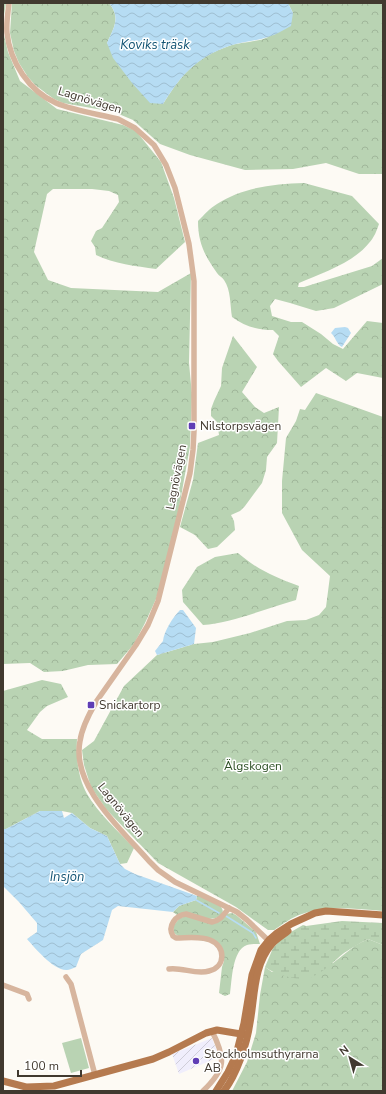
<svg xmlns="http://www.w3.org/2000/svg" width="386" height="1094" font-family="'Nunito Sans',sans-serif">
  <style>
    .industrial { fill: url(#industrial-furrows) }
    .forest { fill: url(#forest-crowns) }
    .wetland { fill: url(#wetland-marsh) }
    .pitch { fill: #b9d3b3 }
    .water { fill: url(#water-waves) }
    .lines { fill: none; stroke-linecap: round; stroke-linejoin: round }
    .stream { stroke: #b6dcf3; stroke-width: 1.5 }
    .minor { stroke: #d7b59e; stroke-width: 5.5 }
    .major { stroke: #b57a4f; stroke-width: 7 }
    .poi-dot { fill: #5f3db5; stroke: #fff; stroke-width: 1.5 }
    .labels { text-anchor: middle; stroke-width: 3; stroke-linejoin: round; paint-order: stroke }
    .street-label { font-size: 12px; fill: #41392f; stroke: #fff }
    .poi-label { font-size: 12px; fill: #41392f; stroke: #fff; text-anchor: start }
    .park-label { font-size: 12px; fill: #2c5024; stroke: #fff }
    .water-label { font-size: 13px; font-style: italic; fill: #135474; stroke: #fff }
  </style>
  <defs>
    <pattern id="industrial-furrows" width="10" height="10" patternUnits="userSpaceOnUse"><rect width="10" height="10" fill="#f0eefc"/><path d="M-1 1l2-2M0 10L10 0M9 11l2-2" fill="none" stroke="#cfcdd8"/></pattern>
    <pattern id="forest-crowns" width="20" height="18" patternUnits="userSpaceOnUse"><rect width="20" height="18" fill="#b9d3b3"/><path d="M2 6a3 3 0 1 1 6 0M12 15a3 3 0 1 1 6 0" fill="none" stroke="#a0b69a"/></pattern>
    <pattern id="wetland-marsh" width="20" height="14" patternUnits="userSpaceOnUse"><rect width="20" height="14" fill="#b9d3b3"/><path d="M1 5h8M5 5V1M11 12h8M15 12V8" fill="none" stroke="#a0b69a"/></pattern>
    <pattern id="water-waves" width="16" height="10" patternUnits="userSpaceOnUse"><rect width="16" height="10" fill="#b6dcf3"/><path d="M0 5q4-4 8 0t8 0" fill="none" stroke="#9ebed1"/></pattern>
  </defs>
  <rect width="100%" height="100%" fill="#fdfaf4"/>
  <polygon class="industrial" points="212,1038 219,1057 179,1074 172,1054"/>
  <g class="forest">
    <path d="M3,3H6L4,15V35L8,52L20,81L57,109L123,125L136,131L161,162L174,198L185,242L156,269C136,266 114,264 96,255L95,247L91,241L96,231L102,228L119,202L118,195L109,191L92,189H53L47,194L34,252L48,280L71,288L158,292L191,273L189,363L192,395L190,446L179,508L161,583L156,599L145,623L134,644L117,664L88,665L63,671L44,672L30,663L3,664Z"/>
    <path d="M12,3H109C121,18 114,27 107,43L163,104C181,75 196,57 229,46C239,42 260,42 268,37C275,33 287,19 293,13L288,3H383V174H359L326,163L293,169L245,170L190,155L160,144L133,120L114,112L63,103L54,99L35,85L28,77L19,63L14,51L10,33Z"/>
    <path d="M304,183L352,196L379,224C377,230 374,238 369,243C353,263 322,273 299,283L298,287H304L372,266L383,258V284L334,308L316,311L290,303L275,299L270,306L272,316L291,322H302L321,334L333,344L343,349L367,321L383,323V378L357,373L346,381L326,368L301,387L278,361L273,354L279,336L273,330C257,330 244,326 232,317C230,305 231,290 224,280C222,277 219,276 217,273C205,256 198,243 198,221C204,215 210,208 217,204C243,187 274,184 304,183Z"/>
    <polygon points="233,336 257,367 242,392 255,407 264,413 279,407 277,443 267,457 266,470 262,483 245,506 240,511 231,515 234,521 235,530 217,547 208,549 195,535 180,527 193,480 198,443 219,435 217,422 211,416 211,409 214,401 221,386 222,368"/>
    <path d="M316,393L383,417V911C356,909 328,905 302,914C292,917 283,924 274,930H268L236,907L158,863L106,809L91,787L84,765L82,750L94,741L124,686L157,655L194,644L213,642L250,633L287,621L306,620L319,615L326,607L330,576L302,550L282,513V481L286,438L296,421L300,409L305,410Z"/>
    <path d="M238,553C258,570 274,577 299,586L296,600C268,608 231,623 203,625L183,602L182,590L197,567L215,557Z"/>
    <path d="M42,680L61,684L68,697L47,706L40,712L27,730L42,739H77C76,757 78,778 87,794C98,813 118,831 134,848L127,863L120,864L107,836L90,828L72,813L62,811H40L6,829H3V691Z"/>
    <path d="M197,896H200L220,906C223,909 224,912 221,915C214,923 187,917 177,915L173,912L179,906L196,900Z"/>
    <path d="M232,913L236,915L256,932L260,944C256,944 251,944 247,945C232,950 232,981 230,994L225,996L219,993L222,967L224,961L220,944L178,936L174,933L173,926L180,918L187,916L211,923L226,914Z"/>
    <polygon points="368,939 383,945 383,1091 232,1091 247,1062 256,1033 260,995 265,967 272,972 333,963 356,945"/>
  </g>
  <path class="wetland" d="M342,921L383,923V945L368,939C359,943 352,948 344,953C334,961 324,972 312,977C299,982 276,975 265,967L273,948L284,936L303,925L306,926Z"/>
  <polygon class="pitch" points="81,1038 89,1068 71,1073 62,1043"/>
  <g class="water">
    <path d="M109,3H288L293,13L291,26C283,30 276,35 268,37C256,41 242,42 229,46C196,58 181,75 163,104L150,103L132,83L113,58L107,43C114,27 121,18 109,3Z"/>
    <path d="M345,327L348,328L351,333L342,347C336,344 336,337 331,333L335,328Z"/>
    <path d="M180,610H183L196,628L194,644L157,655L155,651L163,641C164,631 173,617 180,610Z"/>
    <path d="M40,811H62L64,818L72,813L90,828L107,836L120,864L125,869L135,874L197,896L196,900L179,906L173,912L118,906L112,910L103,940L81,954L76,967C73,968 69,970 67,970C54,971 34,947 27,939L37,932V923L19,902L3,886V829H6Z"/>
  </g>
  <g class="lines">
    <g class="stream">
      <polyline points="196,900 219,913"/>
      <polyline points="226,916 253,933 256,938"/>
    </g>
    <g class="minor">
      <path d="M9,3C8,13 6,23 7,33C10,62 29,91 56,103C75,111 98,114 118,119L135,128L154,145L166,165L175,188L189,244L194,281V431L193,450L190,473L158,601L148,625L136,645L96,702C89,714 82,727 80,741C71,786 122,830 149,861L158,870L175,882L237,912L247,920L270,942"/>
      <path d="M169,969C182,967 196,975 209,971C226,967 226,946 210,940C200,936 187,938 176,938L173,936C167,926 176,915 186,914L212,922C220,921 224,914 229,908"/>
      <polyline points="66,977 71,984 95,1075"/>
      <polyline points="3,985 27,994 29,999"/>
      <path d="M203,1091C226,1069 226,1059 212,1031"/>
    </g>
    <g class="major">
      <polyline points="3,1081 26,1087 54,1086 153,1059 169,1052 206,1033 217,1030 247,1035"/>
      <polyline points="216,1091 228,1072 236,1055 244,1023 252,975 261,950 269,940 277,933 291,924 315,913 326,911 383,915"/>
      <path d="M224,1091C237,1074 247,1044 250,1023C255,997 253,966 272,944C276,939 283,935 288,931"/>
    </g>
  </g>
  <g class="poi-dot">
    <rect x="188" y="422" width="8" height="8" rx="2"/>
    <rect x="87" y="701" width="8" height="8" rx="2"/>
    <circle cx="196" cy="1061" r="4"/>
  </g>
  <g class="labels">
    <g class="street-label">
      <text transform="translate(90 100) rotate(17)" y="4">Lagnövägen</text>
      <text transform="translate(176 477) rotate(-79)" y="4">Lagnövägen</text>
      <text transform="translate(121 810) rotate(51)" y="4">Lagnövägen</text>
    </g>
    <g class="poi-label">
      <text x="200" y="430">Nilstorpsvägen</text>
      <text x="99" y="709">Snickartorp</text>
      <text x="204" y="1058">Stockholmsuthyrarna<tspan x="204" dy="14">AB</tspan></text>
    </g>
    <g class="park-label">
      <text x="253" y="770">Älgskogen</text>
    </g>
    <g class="water-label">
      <text x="155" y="49">Koviks träsk</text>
      <text x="67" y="881">Insjön</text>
    </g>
  </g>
  <rect width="386" height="1094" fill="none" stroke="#41392f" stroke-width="8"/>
  <g transform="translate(350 1058) rotate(323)" stroke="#ffffff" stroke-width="3" paint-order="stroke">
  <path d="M0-3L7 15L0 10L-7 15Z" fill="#41392f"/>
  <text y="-6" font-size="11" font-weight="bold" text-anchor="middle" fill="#41392f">N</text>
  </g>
  <path d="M18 1070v6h63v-6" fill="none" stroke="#41392f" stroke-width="2"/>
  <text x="24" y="1070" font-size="12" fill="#41392f" stroke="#ffffff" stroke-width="3" paint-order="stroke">100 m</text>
</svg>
